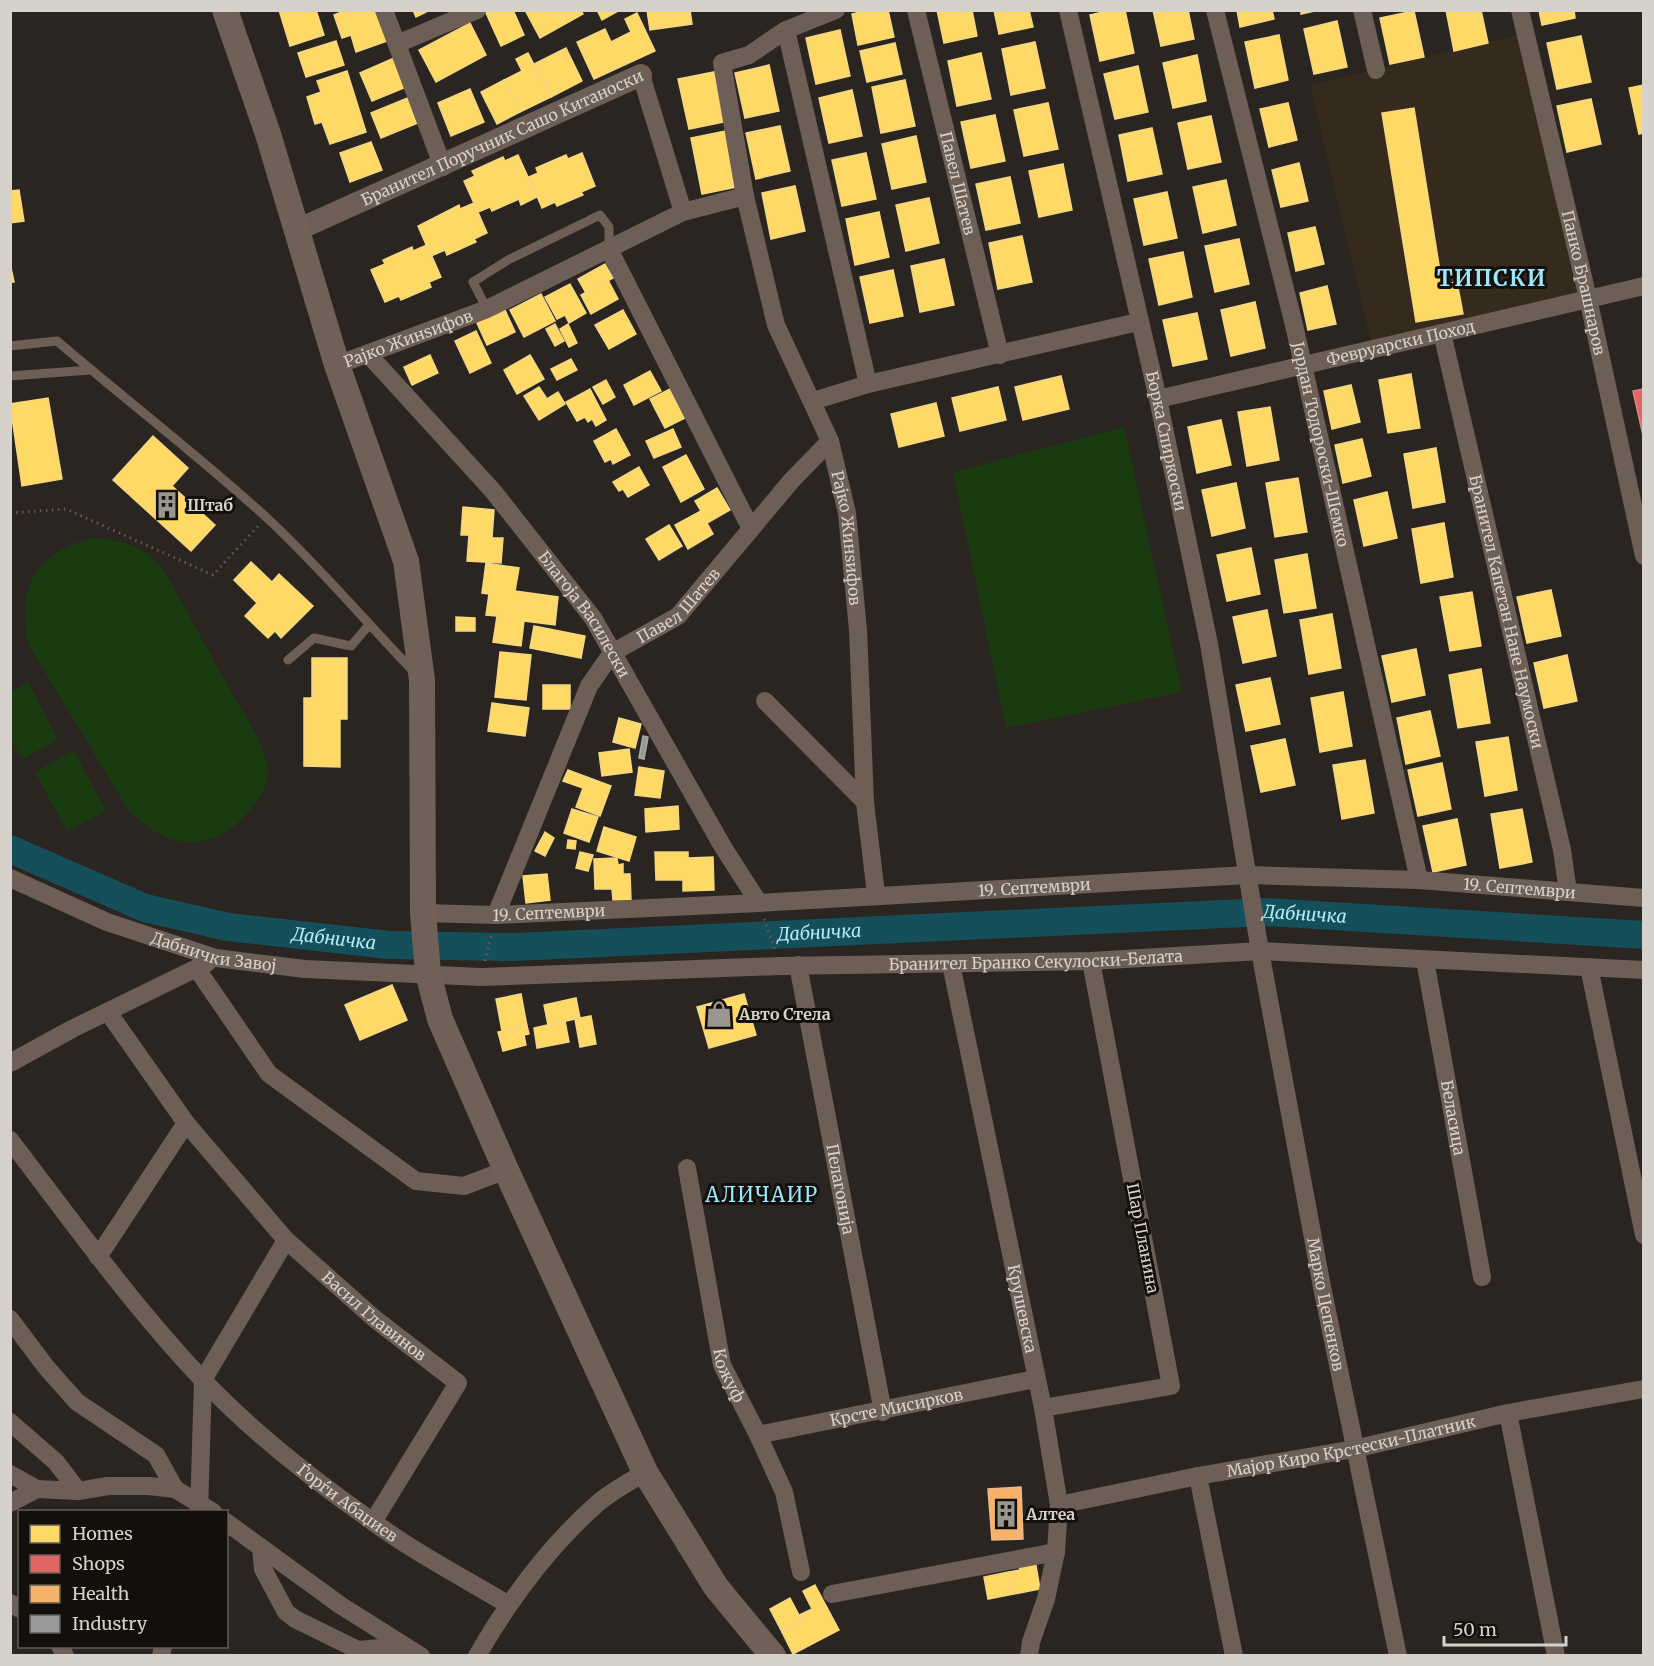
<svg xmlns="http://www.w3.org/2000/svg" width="1654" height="1666" font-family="Merriweather,serif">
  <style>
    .built { fill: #362a1d }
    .green { fill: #1a3b10 }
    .homes { fill: #ffd966; stroke: #f3d784; stroke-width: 1.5 }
    .shops { fill: #e06666; stroke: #dd8684; stroke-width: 1.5 }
    .health { fill: #f6b26b; stroke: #edbb88; stroke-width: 1.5 }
    .industry { fill: #999; stroke: #acaaa8; stroke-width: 1.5 }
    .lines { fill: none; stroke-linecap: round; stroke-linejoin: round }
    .river { stroke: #154f5a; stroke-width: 28 }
    .path { stroke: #645a53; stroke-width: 3; stroke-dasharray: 1.5 4.5; stroke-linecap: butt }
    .service { stroke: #6e5f56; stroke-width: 9 }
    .minor { stroke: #6e5f56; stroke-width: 18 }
    .tertiary { stroke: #6e5f56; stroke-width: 22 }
    .secondary { stroke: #716057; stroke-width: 26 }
    .labels { text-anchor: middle; stroke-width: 6; stroke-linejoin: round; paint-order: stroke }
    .street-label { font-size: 16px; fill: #d7d1cb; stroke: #130f0b }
    .poi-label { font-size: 16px; font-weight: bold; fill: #d7d1cb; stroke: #130f0b; text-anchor: start }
    .water-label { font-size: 18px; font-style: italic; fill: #b6e9f6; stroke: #130f0b }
    .quarter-label { font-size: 20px; letter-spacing: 1.5px; fill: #9de8ff; stroke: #130f0b }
    .district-label { font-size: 22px; font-weight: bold; letter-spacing: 1.5px; fill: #9de8ff; stroke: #130f0b }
  </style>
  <rect width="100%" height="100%" fill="#2a2520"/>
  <polygon class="built" points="1526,33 1588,298 1373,350 1310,85"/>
  <g class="green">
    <polygon points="1124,427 1182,692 1006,728 953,472"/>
    <path d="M93,538C124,541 140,544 162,567C186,610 209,652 233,695C245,716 262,740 267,765C273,792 238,829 214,838C179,850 154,834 129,811L29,646C17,588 33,553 93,538Z"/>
    <polygon points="28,682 58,740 22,759 11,738 11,692"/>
    <polygon points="74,751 106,811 67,831 35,772"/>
  </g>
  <g class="homes">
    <polygon points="279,10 316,10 324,35 290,46"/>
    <polygon points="347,10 377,10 387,41 356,52 351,35 342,38 334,15"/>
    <polygon points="413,10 430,10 416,17"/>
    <polygon points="493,10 513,10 524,35 501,46 486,13"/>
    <polygon points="525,10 581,10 583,14 540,38"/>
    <polygon points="597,10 620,10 602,20"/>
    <polygon points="647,10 690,10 692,24 650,30"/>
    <polygon points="868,10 888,10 894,37 858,45 852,14"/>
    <polygon points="937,10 972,10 977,36 944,43"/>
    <polygon points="994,10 1029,10 1033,27 999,34"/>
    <polygon points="1111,10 1125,10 1134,53 1100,61 1090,15"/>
    <polygon points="1153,10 1188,10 1194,39 1161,46"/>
    <polygon points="1237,10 1272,10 1274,19 1240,27"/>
    <polygon points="1301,10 1319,10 1301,14"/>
    <polygon points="1446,10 1481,10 1488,43 1454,51"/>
    <polygon points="1539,10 1574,10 1575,18 1542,25"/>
    <polygon points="1414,11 1424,57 1390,64 1380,18"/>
    <polygon points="637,13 655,51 594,79 577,42 605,29 611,42 631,32 625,19"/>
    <polygon points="1337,21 1347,67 1314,74 1304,29"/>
    <polygon points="470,23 486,55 436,82 419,50"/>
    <polygon points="840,30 850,76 816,84 806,38"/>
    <polygon points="1279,35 1288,80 1255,88 1245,42"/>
    <polygon points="1581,36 1591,82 1557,89 1547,43"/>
    <polygon points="336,41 344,65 306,77 298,53"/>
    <polygon points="1035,42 1045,88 1011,95 1002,49"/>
    <polygon points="895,43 902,74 867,82 860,51"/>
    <polygon points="566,48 582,81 551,97 534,64"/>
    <polygon points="528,53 551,97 520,112 504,80 522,71 516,59"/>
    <polygon points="981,53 991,99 957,106 948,61"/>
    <polygon points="1197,55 1206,101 1173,108 1163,63"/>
    <polygon points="394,58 406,87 372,101 360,73"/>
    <polygon points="769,65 779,111 745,118 735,73"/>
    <polygon points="1138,66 1148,112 1115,119 1104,74"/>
    <polygon points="347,71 366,132 330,144 322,122 315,124 307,97 321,92 317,81"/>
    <polygon points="714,72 724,122 689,129 678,79"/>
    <polygon points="504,80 520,112 497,124 481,92"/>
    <polygon points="905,80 915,126 881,133 872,87"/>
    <polygon points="1644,85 1644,133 1639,134 1629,88"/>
    <polygon points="470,89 484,122 451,136 438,103"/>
    <polygon points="852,90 862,136 829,143 819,98"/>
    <polygon points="410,97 420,122 381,138 371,113"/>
    <polygon points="1591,99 1601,144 1567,152 1557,106"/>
    <polygon points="1048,103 1058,149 1024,156 1014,110"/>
    <polygon points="1288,103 1297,140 1269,147 1260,109"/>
    <polygon points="1414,108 1442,284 1457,282 1463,314 1416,322 1382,113"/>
    <polygon points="995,115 1005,161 971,168 961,122"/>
    <polygon points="1211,116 1221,162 1188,169 1178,123"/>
    <polygon points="780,126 790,171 756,179 746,133"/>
    <polygon points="1152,128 1162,174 1128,181 1119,135"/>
    <polygon points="726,131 737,187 702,194 691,138"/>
    <polygon points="916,136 926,182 892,189 882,144"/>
    <polygon points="371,142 382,170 350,182 340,153"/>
    <polygon points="582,153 595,186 581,192 583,195 557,206 555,202 542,208 529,177 538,173 536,168 566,155 568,159"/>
    <polygon points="866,153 876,199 842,206 832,160"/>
    <polygon points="518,155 537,197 521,205 519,199 492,211 490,207 478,212 464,181 475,176 472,171 503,157 505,161"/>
    <polygon points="1299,163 1308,201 1281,207 1272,170"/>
    <polygon points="1063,164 1072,210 1039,217 1029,171"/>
    <polygon points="1010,177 1020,223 986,230 976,184"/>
    <polygon points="1226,180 1236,225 1203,233 1193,187"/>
    <polygon points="795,186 805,231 771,239 762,193"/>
    <polygon points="19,190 24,221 10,223 10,191"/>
    <polygon points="1167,192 1177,238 1144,245 1134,199"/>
    <polygon points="929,198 939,243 906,251 896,205"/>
    <polygon points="474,203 487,233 474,239 476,242 447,255 445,250 431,256 418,226 459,205 460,209"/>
    <polygon points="879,212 889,257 855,265 846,219"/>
    <polygon points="1315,227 1324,264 1296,271 1288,233"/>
    <polygon points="1022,236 1032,282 998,289 989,243"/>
    <polygon points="1239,239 1249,284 1215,292 1205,246"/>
    <polygon points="427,245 441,277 429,282 431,287 401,300 399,296 385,302 371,270 385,264 383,260 412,247 413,251"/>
    <polygon points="1183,252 1192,297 1159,305 1149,259"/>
    <polygon points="944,259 954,305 920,312 911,266"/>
    <polygon points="10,263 14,282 10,282"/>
    <polygon points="605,264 613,278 586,293 578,279"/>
    <polygon points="893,270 903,316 870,323 860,277"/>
    <polygon points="608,280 618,299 591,314 581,295"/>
    <polygon points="570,284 586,313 569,323 565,315 557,319 545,297"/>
    <polygon points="1327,286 1336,324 1308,330 1300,293"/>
    <polygon points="541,294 555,321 524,337 510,310"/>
    <polygon points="1255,302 1265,348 1231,356 1221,310"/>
    <polygon points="505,310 515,332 487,345 477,323"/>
    <polygon points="623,310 636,334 609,349 595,325"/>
    <polygon points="1197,313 1207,359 1173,366 1163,320"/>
    <polygon points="555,324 564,341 555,346 546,329"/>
    <polygon points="568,324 577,343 569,347 560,329"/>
    <polygon points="476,331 491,363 470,373 455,341"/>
    <polygon points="430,355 438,373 412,385 404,367"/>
    <polygon points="530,355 544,379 517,394 504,370"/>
    <polygon points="571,359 577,370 557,380 551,369"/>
    <polygon points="650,371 661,391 634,405 624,385"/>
    <polygon points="1411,374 1420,428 1388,433 1379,380"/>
    <polygon points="1061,376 1069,409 1023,420 1015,387"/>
    <polygon points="606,380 615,397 603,404 593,387"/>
    <polygon points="1351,385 1360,422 1332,429 1324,391"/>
    <polygon points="539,387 547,399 558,392 565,404 539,420 524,396"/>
    <polygon points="998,387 1006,420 960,431 952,398"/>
    <polygon points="590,389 606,420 596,426 592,419 588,422 585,417 577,421 566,402"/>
    <polygon points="670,389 685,418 665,428 650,399"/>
    <polygon points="48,398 62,479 22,486 10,404"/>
    <polygon points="936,403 944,436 899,447 891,414"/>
    <polygon points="1270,407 1279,460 1247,466 1238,412"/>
    <polygon points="1221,420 1231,465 1197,473 1188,427"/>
    <polygon points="616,429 630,455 613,464 611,459 605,462 594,441"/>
    <polygon points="673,429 681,447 654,458 646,441"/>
    <polygon points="153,436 188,468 172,486 215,525 191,551 113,480"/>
    <polygon points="1362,439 1371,476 1343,483 1335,445"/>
    <polygon points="1436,448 1445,502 1413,508 1404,454"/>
    <polygon points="686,455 704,489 681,502 663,467"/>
    <polygon points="639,467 649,485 628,497 623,489 619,491 613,482"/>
    <polygon points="1298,478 1307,532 1275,537 1266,483"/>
    <polygon points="1236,483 1245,528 1212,536 1202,490"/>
    <polygon points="717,488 730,510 707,523 713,534 688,549 675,525 701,511 695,501"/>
    <polygon points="1387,492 1397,538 1364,546 1354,500"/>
    <polygon points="463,507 494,510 492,538 503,538 501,563 467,561 469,535 461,535"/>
    <polygon points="1444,523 1453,577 1421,583 1412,529"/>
    <polygon points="669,525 682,546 659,560 646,539"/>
    <polygon points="1251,548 1260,594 1227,601 1217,555"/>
    <polygon points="1307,554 1316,608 1284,613 1275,560"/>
    <polygon points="251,562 272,582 279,574 313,606 281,638 275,631 268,638 245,616 257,603 234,580"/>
    <polygon points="486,563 519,568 515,591 558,597 555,625 524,621 521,646 493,642 497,616 486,615 489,594 482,593"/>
    <polygon points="1551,590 1561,636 1527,643 1517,597"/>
    <polygon points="1472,592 1481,646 1450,651 1440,597"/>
    <polygon points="1267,610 1276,656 1243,663 1233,617"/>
    <polygon points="1332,614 1341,668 1309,674 1300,620"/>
    <polygon points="456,617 475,618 475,631 456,631"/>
    <polygon points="534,626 585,636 581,658 530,648"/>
    <polygon points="1416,649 1425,695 1392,702 1382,656"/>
    <polygon points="500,652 531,655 526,700 495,697"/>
    <polygon points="1567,655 1577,701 1544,708 1534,663"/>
    <polygon points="312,658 347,658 347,719 340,719 340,767 304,766 304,698 312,698"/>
    <polygon points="1481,669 1490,723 1458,728 1449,675"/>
    <polygon points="1270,678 1280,724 1246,731 1236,685"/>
    <rect x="543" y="685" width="27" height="24"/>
    <polygon points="1343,692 1352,746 1320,752 1311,698"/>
    <polygon points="492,703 529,708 525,736 488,731"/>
    <polygon points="1430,711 1440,756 1406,764 1397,718"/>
    <polygon points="619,718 641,724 635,748 613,742"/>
    <polygon points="1508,737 1517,790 1485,796 1476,742"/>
    <polygon points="1285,739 1295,785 1261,792 1251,746"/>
    <polygon points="629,749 632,772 602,776 599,753"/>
    <polygon points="1365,760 1374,813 1342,819 1333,765"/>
    <polygon points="1442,763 1451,809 1418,816 1408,770"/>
    <polygon points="639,767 664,771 660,798 635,795"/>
    <polygon points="568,770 611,786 600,816 576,807 583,788 563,781"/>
    <polygon points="678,806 679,829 646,832 645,809"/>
    <polygon points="572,809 598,817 589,842 564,833"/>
    <polygon points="1522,809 1532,862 1500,868 1491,814"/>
    <polygon points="1457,819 1466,865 1433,872 1423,826"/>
    <polygon points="604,827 636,837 629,861 597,851"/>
    <polygon points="545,832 554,838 545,856 535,851"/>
    <polygon points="568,840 576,841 575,849 567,848"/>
    <polygon points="580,852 593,855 588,871 576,868"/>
    <polygon points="655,852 688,852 688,858 713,857 714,890 683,891 683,880 656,880"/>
    <polygon points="617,858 618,865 623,864 623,874 630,874 631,900 613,900 612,889 595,889 594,859"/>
    <polygon points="547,874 550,900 526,903 523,876"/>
    <polygon points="392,985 407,1020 360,1040 345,1005"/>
    <polygon points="521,994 527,1026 502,1031 496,999"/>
    <polygon points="744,994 756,1035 709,1048 697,1007"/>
    <polygon points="576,998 580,1018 548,1025 544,1005"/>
    <polygon points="591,1016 596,1044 580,1047 575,1019"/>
    <polygon points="565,1021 569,1042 537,1048 534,1028"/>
    <polygon points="527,1026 529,1034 524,1035 526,1045 503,1051 498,1032"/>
    <polygon points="1035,1560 1040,1589 1014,1594 1009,1572 1020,1570 1018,1563"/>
    <polygon points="1009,1572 1014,1594 988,1599 984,1577"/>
    <polygon points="815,1585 839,1630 793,1654 782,1632 802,1621 799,1615 812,1609 803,1591"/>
    <polygon points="790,1598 802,1621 782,1632 770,1609"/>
  </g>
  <polygon class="shops" points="1644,389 1644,440 1633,391"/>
  <polygon class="health" points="1021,1487 1023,1539 992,1540 988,1489"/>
  <polygon class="industry" points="643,736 648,737 644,759 639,758"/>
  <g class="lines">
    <path class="river" id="s1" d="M10,849L145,908L228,927L389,945L515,947L1266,912L1644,935"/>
    <g class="path">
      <polyline points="10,513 66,509 213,575 258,526"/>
      <polyline points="764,919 775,950"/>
      <polyline points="485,961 492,932"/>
    </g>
    <g class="service">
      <polyline points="487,309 473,282 508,260 600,215 609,227 609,248"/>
      <path d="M10,346L57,341C126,400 199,456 266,517C319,566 364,620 414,672"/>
      <polyline points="10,376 90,370"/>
      <polyline points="288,660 314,638 351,646 369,625"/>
    </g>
    <g class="minor">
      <polyline points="384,10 443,167"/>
      <path id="s2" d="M836,10L786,30L749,55L722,63L745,196L776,325L830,441L847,513L858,630L865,802L876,894"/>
      <path id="s3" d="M916,10L1000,355"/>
      <path id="s4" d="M1068,10L1158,399L1209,644L1260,951L1322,1287L1398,1656"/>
      <path id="s5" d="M1215,10L1294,325L1419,880"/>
      <polyline points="1362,10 1376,70"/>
      <path id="s6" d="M1520,10L1588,298L1644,556"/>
      <polyline points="786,30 868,384"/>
      <polyline points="397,44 477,10"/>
      <polyline points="641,75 683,212"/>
      <polyline points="609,249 751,529"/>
      <path id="s7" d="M1442,333L1562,850L1568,892"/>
      <path id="s8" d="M368,354L493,491L593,618L723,847L759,903"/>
      <path id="s9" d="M337,365L487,309L683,212L745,196"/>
      <path id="s10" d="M1158,399L1644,286"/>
      <polyline points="813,401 868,384 1138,322"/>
      <polyline points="765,701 865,802"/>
      <path id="s11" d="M10,878L107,922L216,958L305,969L481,977L780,966L1091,961L1260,951L1644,970"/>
      <path id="s12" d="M423,913L496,915L759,903L1247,875L1419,880L1644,898"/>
      <path id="s13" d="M496,915L589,686L612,653L678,616L792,480L830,441"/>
      <path id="s14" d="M1425,960L1482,1277"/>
      <path id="s15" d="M951,964L1043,1408L1059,1505L1056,1552L1046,1599L1031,1642L1029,1656"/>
      <path id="s16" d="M798,965L883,1412"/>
      <polyline points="1589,967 1644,1235"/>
      <polyline points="197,969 269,1074 416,1181 464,1186 506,1170"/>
      <path id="s17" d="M108,1012L186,1123L286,1240L375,1319L458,1383L373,1522"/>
      <polyline points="10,1063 72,1029 207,963"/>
      <path id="s18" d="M10,1140C72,1221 131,1304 201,1378C251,1431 312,1479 372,1521C414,1552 462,1577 507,1604"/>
      <path id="s19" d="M687,1168L722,1365L758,1435L784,1492L801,1572"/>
      <polyline points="98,1257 186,1123"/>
      <polyline points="10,1319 46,1367 77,1402 156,1455 175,1489"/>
      <polyline points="1043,1408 1171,1386 1091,961"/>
      <polyline points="1508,1413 1556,1656"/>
      <polyline points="10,1422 56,1462 78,1491"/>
      <path id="s20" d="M758,1435L1035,1379"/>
      <polyline points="10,1474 37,1489"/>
      <polyline points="1198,1476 1234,1656"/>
      <polyline points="10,1503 37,1489 78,1491 108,1486 149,1486 175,1489 213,1512"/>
      <path id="s21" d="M1059,1505L1198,1476L1354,1449L1508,1413L1644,1389"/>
      <polyline points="199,1512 203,1380 286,1240"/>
      <polyline points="226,1522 340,1605 421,1656"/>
      <polyline points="261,1548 263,1569 286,1612 295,1619 358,1650 404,1646"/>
      <polyline points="832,1594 1056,1552"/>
      <polyline points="10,1603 20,1609"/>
      <polyline points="60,1646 65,1656"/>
      <polyline points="161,1656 163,1646"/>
      <path d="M477,1656C510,1599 549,1546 598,1503C612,1491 630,1482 645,1472"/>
    </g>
    <path class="tertiary" id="s22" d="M297,230L641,75"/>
    <polyline class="secondary" points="225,10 268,134 337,365 406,561 422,680 423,913 428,973 440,1019 506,1170 645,1472 716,1587 773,1656"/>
  </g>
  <defs>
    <symbol id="building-bare" viewBox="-9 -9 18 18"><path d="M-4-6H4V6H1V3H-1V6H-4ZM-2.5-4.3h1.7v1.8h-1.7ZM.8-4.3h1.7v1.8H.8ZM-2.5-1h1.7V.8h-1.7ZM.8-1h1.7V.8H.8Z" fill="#9a958f" stroke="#130f0b" stroke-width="2.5" paint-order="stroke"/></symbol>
    <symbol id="shop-bare" viewBox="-9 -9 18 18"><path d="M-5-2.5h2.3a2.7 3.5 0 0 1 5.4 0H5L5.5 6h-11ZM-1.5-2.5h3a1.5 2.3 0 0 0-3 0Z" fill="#9a958f" stroke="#130f0b" stroke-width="2.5" paint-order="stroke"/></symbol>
  </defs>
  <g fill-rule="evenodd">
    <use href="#building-bare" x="148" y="486" width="38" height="38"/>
    <use href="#shop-bare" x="700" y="995" width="38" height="38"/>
    <use href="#building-bare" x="987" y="1495" width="38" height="38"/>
  </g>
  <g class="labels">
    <g class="street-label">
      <text dy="6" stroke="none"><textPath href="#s22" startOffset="225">Бранител Поручник Сашо Китаноски</textPath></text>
      <text dy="6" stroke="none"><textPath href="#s3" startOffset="178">Павел Шатев</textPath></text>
      <text dy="6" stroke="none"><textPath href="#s6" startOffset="280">Панко Брашнаров</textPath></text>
      <text dy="6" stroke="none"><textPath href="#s9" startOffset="76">Рајко Жинѕифов</textPath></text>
      <text dy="6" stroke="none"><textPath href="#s10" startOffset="249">Февруарски Поход</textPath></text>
      <text dy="6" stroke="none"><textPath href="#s4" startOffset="442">Борка Спиркоски</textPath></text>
      <text dy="6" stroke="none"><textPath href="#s5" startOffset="447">Јордан Тодороски-Шемко</textPath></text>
      <text dy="6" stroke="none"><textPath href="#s2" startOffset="621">Рајко Жинѕифов</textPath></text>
      <text dy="6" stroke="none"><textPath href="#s13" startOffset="370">Павел Шатев</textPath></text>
      <text dy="6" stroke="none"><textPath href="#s7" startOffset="286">Бранител Капетан Нане Наумоски</textPath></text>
      <text dy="6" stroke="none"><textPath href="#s8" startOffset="339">Благоја Василески</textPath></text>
      <text dy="6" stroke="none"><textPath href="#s12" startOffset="612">19. Септември</textPath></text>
      <text dy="6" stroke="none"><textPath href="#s12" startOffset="1098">19. Септември</textPath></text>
      <text dy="6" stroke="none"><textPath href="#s12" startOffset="126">19. Септември</textPath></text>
      <text dy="6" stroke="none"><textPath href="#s11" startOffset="218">Дабнички Завој</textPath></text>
      <text dy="6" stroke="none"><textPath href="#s11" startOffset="1042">Бранител Бранко Секулоски-Белата</textPath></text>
      <text dy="6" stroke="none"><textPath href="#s14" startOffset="160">Беласица</textPath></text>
      <text dy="6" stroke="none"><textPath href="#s16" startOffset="228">Пелагонија</textPath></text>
      <text transform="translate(1143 1238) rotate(79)" y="6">Шар Планина</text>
      <text dy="6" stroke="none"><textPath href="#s4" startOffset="1320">Марко Цепенков</textPath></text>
      <text dy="6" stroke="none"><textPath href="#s15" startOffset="352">Крушевска</textPath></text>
      <text dy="6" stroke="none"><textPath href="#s17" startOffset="406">Васил Главинов</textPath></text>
      <text dy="6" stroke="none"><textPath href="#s19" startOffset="212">Кожуф</textPath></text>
      <text dy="6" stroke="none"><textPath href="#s20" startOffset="141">Крсте Мисирков</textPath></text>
      <text dy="6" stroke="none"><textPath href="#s21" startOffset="298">Мајор Киро Крстески-Платник</textPath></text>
      <text dy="6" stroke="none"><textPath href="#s18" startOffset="498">Ѓорѓи Абаџиев</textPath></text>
    </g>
    <g class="poi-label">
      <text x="187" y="511">Штаб</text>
      <text x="739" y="1020">Авто Стела</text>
      <text x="1026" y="1520">Алтеа</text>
    </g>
    <g class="water-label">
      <text dy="6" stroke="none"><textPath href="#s1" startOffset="1311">Дабничка</textPath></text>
      <text dy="6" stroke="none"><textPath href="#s1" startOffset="825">Дабничка</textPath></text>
      <text dy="6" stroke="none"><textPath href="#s1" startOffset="339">Дабничка</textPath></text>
    </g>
    <g class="quarter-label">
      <text x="762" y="1202">АЛИЧАИР</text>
    </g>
    <g class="district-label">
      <text x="1492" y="286">ТИПСКИ</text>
    </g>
  </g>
  <rect width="1654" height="1666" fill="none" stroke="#d7d1cb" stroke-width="24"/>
  <rect x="18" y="1510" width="210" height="138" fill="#130f0b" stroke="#615d58" stroke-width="1.5"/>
  <rect x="30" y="1525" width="30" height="18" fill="#ffd966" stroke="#615d58" stroke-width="1.5"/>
  <text x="72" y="1540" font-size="18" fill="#d7d1cb">Homes</text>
  <rect x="30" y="1555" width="30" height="18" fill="#e06666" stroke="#615d58" stroke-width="1.5"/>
  <text x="72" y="1570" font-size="18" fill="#d7d1cb">Shops</text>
  <rect x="30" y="1585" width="30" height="18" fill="#f6b26b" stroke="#615d58" stroke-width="1.5"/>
  <text x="72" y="1600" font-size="18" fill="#d7d1cb">Health</text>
  <rect x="30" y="1615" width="30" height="18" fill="#999999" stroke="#615d58" stroke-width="1.5"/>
  <text x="72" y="1630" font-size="18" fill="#d7d1cb">Industry</text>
  <path d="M1444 1636v9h122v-9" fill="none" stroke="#d7d1cb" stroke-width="3"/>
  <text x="1453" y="1636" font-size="18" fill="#d7d1cb" stroke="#130f0b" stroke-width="4.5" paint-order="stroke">50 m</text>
</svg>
